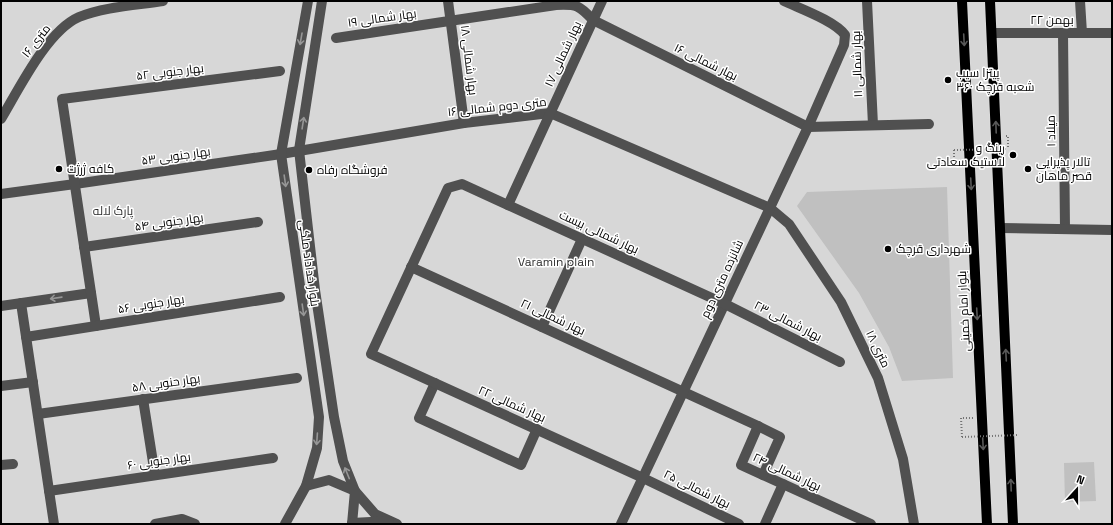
<svg xmlns="http://www.w3.org/2000/svg" width="1113" height="525" font-family="'Space Grotesk',Cairo,sans-serif">
  <style>
    .green { fill: #d7d7d7 }
    .building { fill: #c0c0c0 }
    .lines { fill: none; stroke-linecap: round; stroke-linejoin: round }
    .major-casing { stroke: #dbdbdb; stroke-width: 12 }
    .path { stroke: #727272; stroke-width: 2; stroke-dasharray: 1 2; stroke-linecap: butt }
    .minor { stroke: #505050; stroke-width: 10 }
    .major { stroke: #000; stroke-width: 10 }
    .path-bridge { stroke: #727272; stroke-width: 2; stroke-dasharray: 1 2; stroke-linecap: butt }
    .oneway { stroke: #969696 }
    .oneway2 { stroke: #595959 }
    .poi-dot { fill: #000; stroke: #fff; stroke-width: 1.5 }
    .labels { text-anchor: middle; stroke-width: 3; stroke-linejoin: round; paint-order: stroke }
    .street-label { font-size: 12px; fill: #000; stroke: #fff }
    .poi-label { font-size: 12px; fill: #000; stroke: #fff; text-anchor: start }
    .park-label { font-size: 12px; fill: #2e2e2e; stroke: #fff }
  </style>
  <rect width="100%" height="100%" fill="#fff"/>
  <rect class="green" x="1" y="1" width="1111" height="523"/>
  <g class="building">
    <polygon points="947,187 953,378 902,381 889,347 859,293 797,206 807,192"/>
    <polygon points="1094,462 1096,501 1065,502 1064,463"/>
  </g>
  <g class="lines">
    <defs>
      <g id="major">
        <polyline points="962,1 987,524"/>
        <polyline points="990,1 1013,524"/>
      </g>
    </defs>
    <use href="#major" class="major-casing"/>
    <g class="path">
      <polyline points="1006,136 1008,136 1008,149"/>
      <polyline points="954,150 954,163 960,163"/>
      <polyline points="962,437 961,418 973,418"/>
    </g>
    <g class="minor">
      <polyline points="322,1 299,150 315,290 334,417 343,461 355,491 352,524"/>
      <polyline points="448,1 464,123"/>
      <polyline points="867,1 873,125"/>
      <polyline points="1080,1 1082,33"/>
      <polyline points="992,33 1112,33"/>
      <polyline points="1063,33 1065,229"/>
      <path d="M336,38L556,5C577,4 579,5 593,20L808,127L929,124"/>
      <path d="M1,119C19,89 47,31 79,17C103,7 137,5 163,1"/>
      <polyline points="1,194 75,184 281,154 464,123 550,113 770,208 789,224 841,302 878,378 903,459 914,524"/>
      <polyline points="508,205 602,1"/>
      <polyline points="1000,228 1112,230"/>
      <polyline points="84,247 258,222"/>
      <polyline points="411,267 758,426 741,465 871,524"/>
      <polyline points="21,303 54,524"/>
      <polyline points="1,306 91,293"/>
      <polyline points="96,326 62,99 280,71"/>
      <polyline points="542,327 582,239"/>
      <polyline points="26,337 280,297"/>
      <polyline points="435,383 419,418 521,465 537,429"/>
      <polyline points="1,386 33,382"/>
      <polyline points="143,399 155,475"/>
      <polyline points="38,414 297,378"/>
      <polyline points="758,426 780,437 763,475"/>
      <polyline points="1,465 13,464"/>
      <polyline points="306,486 329,480 355,491 375,514 397,524"/>
      <polyline points="49,491 273,458"/>
      <polyline points="352,523 389,521"/>
      <polyline points="155,524 182,519 195,524"/>
      <polyline points="285,524 306,486 317,448 319,417 281,154 308,1"/>
      <path d="M621,524L808,127L844,45L845,35C835,21 801,9 784,1"/>
      <polyline points="739,524 643,478 371,354 448,188 462,184 725,304 840,362"/>
      <polyline points="765,524 783,484"/>
    </g>
    <use href="#major" class="major"/>
    <g class="path-bridge">
      <polyline points="954,150 1008,149"/>
      <polyline points="962,437 1019,435"/>
    </g>
  </g>
  <defs><path id="oneway-shaft" d="M-6 0H5M1.5-3L5.5 0L1.5 3" fill="none" stroke-width="1.6" stroke-linecap="round" stroke-linejoin="round"/></defs>
  <g class="oneway">
    <use href="#oneway-shaft" transform="translate(301 39) rotate(100)"/>
    <use href="#oneway-shaft" transform="translate(303 123) rotate(-81)"/>
    <use href="#oneway-shaft" transform="translate(285 181) rotate(82)"/>
    <use href="#oneway-shaft" transform="translate(56 298) rotate(172)"/>
    <use href="#oneway-shaft" transform="translate(303 310) rotate(82)"/>
    <use href="#oneway-shaft" transform="translate(317 439) rotate(94)"/>
    <use href="#oneway-shaft" transform="translate(347 473) rotate(-112)"/>
  </g>
  <g class="oneway2">
    <use href="#oneway-shaft" transform="translate(964 40) rotate(87)"/>
    <use href="#oneway-shaft" transform="translate(996 127) rotate(-92)"/>
    <use href="#oneway-shaft" transform="translate(971 184) rotate(87)"/>
    <use href="#oneway-shaft" transform="translate(977 314) rotate(87)"/>
    <use href="#oneway-shaft" transform="translate(1006 355) rotate(-93)"/>
    <use href="#oneway-shaft" transform="translate(983 444) rotate(87)"/>
    <use href="#oneway-shaft" transform="translate(1011 485) rotate(-92)"/>
  </g>
  <g class="poi-dot">
    <circle cx="948" cy="80" r="4"/>
    <circle cx="1013" cy="155" r="4"/>
    <circle cx="59" cy="169" r="4"/>
    <circle cx="1028" cy="169" r="4"/>
    <circle cx="309" cy="170" r="4"/>
    <circle cx="888" cy="249" r="4"/>
  </g>
  <g class="labels">
    <g class="street-label">
      <text transform="translate(382 18) rotate(-8)" y="4">بهار شمالی ۱۹</text>
      <text x="1052" y="24">۲۲ بهمن</text>
      <text transform="translate(36 41) rotate(-52)" y="4">۱۶ متری</text>
      <text transform="translate(563 54) rotate(-65)" y="4">بهار شمالی ۱۷</text>
      <text transform="translate(469 60) rotate(83)" y="4">بهار شمالی ۱۸</text>
      <text transform="translate(706 62) rotate(26)" y="4">بهار شمالی ۱۶</text>
      <text transform="translate(857 64) rotate(-92)" y="4">بهار شمالی ۱۱</text>
      <text transform="translate(170 72) rotate(-7)" y="4">بهار جنوبی ۵۲</text>
      <text transform="translate(497 107) rotate(-6)" y="4">۱۶ متری دوم شمالی</text>
      <text transform="translate(1051 131) rotate(-91)" y="4">میلاد ۱</text>
      <text transform="translate(176 156) rotate(-8)" y="4">بهار جنوبی ۵۳</text>
      <text transform="translate(169 222) rotate(-8)" y="4">بهار جنوبی ۵۴</text>
      <text transform="translate(599 232) rotate(25)" y="4">بهار شمالی بیست</text>
      <text transform="translate(309 263) rotate(82)" y="4">بلوار خداداد ملکی</text>
      <text transform="translate(722 279) rotate(-65)" y="4">شانزده متری دوم</text>
      <text transform="translate(151 304) rotate(-9)" y="4">بهار جنوبی ۵۶</text>
      <text transform="translate(964 311) rotate(-93)" y="4">بلوار امام خمینی</text>
      <text transform="translate(553 317) rotate(25)" y="4">بهار شمالی ۲۱</text>
      <text transform="translate(788 321) rotate(27)" y="4">بهار شمالی ۲۳</text>
      <text transform="translate(878 349) rotate(64)" y="4">۱۸ متری</text>
      <text transform="translate(166 383) rotate(-8)" y="4">بهار حنوبی ۵۸</text>
      <text transform="translate(512 404) rotate(24)" y="4">بهار شمالی ۲۲</text>
      <text transform="translate(159 461) rotate(-8)" y="4">بهار جنوبی ۶۰</text>
      <text transform="translate(787 472) rotate(25)" y="4">بهار شمالی ۲۴</text>
      <text transform="translate(697 489) rotate(26)" y="4">بهار شمالی ۲۵</text>
    </g>
    <g class="poi-label">
      <text x="956" y="77">پیتزا سیب<tspan x="956" dy="14">۳۶۰ شعبه قرچک</tspan></text>
      <text x="1005" y="152" text-anchor="end">رینگ و<tspan x="1005" dy="14">لاستیک سعادتی</tspan></text>
      <text x="1036" y="166">تالار پذیرایی<tspan x="1036" dy="14">قصر ماهان</tspan></text>
      <text x="67" y="173">کافه ژرژت</text>
      <text x="317" y="174">فروشگاه رفاه</text>
      <text x="896" y="253">شهرداری قرچک</text>
    </g>
    <g class="park-label">
      <text x="113" y="215">پارک لاله</text>
      <text x="556" y="266">Varamin plain</text>
    </g>
  </g>
  <rect width="1113" height="525" fill="none" stroke="#000000" stroke-width="4"/>
  <g transform="translate(1077 489) rotate(21)" stroke="#ffffff" stroke-width="3" paint-order="stroke">
  <path d="M0-3L7 15L0 10L-7 15Z" fill="#000000"/>
  <text y="-6" font-size="11" font-weight="bold" text-anchor="middle" fill="#000000">N</text>
  </g>
</svg>
